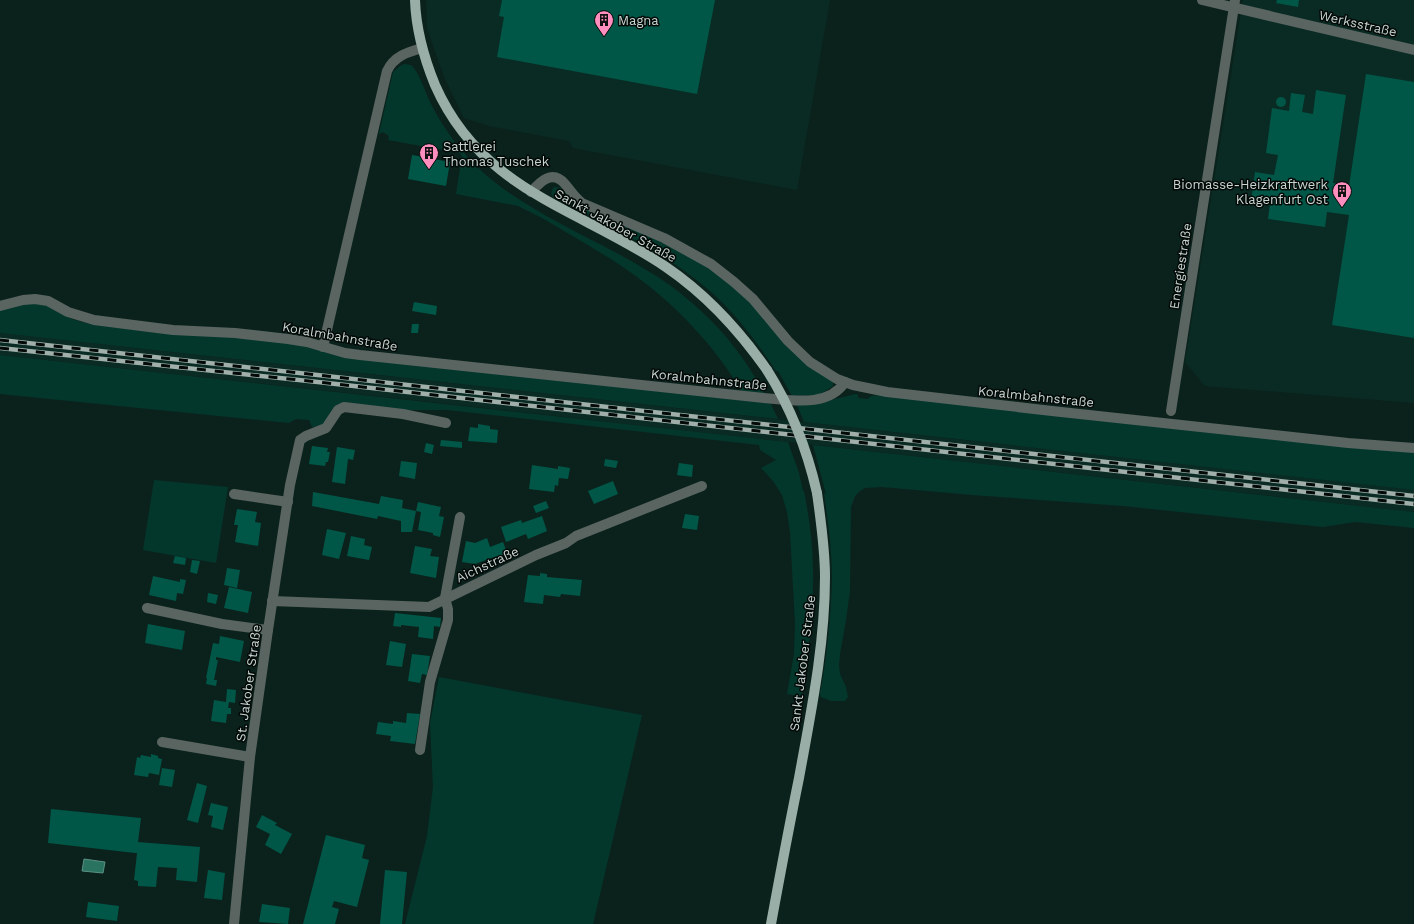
<svg xmlns="http://www.w3.org/2000/svg" width="1414" height="924" font-family="'Work Sans',sans-serif">
  <style>
    .built { fill: #0a2b23 }
    .green { fill: #04372c }
    .water { fill: #2a7361; stroke: #599083 }
    .building { fill: #005747 }
    .lines { fill: none; stroke-linecap: round; stroke-linejoin: round }
    .minor { stroke: #5a6561; stroke-width: 10 }
    .major { stroke: #98aea7; stroke-width: 10 }
    .rail-casing { stroke: #a0afaa; stroke-width: 4.5 }
    .rail { stroke: #030907; stroke-width: 3; stroke-dasharray: 9; stroke-linecap: butt }
    .major-bridge { stroke: #98aea7; stroke-width: 10 }
    .labels { text-anchor: middle; stroke-width: 3; stroke-linejoin: round; paint-order: stroke }
    .poi-label { font-size: 13px; fill: #c8d5d1; stroke: #030907; text-anchor: start }
    .street-label { font-size: 13px; fill: #c8d5d1; stroke: #030907 }
  </style>
  <rect width="100%" height="100%" fill="#0b221c"/>
  <g class="built">
    <polygon points="426,0 830,0 797,190 573,148 569,141 489,126 464,118 444,77 427,28"/>
    <polygon points="1243,0 1414,0 1414,403 1205,386 1185,362"/>
    <polygon points="0,333 1414,490 1414,512 468,406 0,355"/>
  </g>
  <g class="green">
    <path d="M404,64L411,65L414,68C420,76 426,94 431,104C444,130 464,156 486,175C541,222 612,244 671,286C698,306 724,331 743,359C751,370 758,383 766,395L742,392C715,346 676,305 633,274C615,261 596,250 576,238C560,229 544,218 526,210L518,206L456,194L462,156L460,153L388,140L389,136L383,132L379,134L393,72L400,66Z"/>
    <path d="M555,187L561,188L565,192L679,249L728,281L833,382V386L819,395L792,396L778,371H776C757,342 736,314 710,291C665,252 611,227 558,199L557,200L553,197L551,193L553,188Z"/>
    <polygon points="29,303 46,305 72,319 89,324 114,327 230,336 771,404 778,419 0,333 0,310"/>
    <path d="M0,355L788,442L799,473L803,491H804C809,517 813,543 813,570C814,612 808,653 802,694L801,696L787,694L794,654L795,624L790,532L787,512L782,495L773,481L761,468L776,460L760,450L759,445L447,410H402L354,404C343,411 325,427 312,427L309,420L296,419L289,423L0,394Z"/>
    <polygon points="856,394 858,395 858,398 868,399 871,396 880,395 1414,451 1414,490 804,422 797,405 814,404"/>
    <path d="M813,445L1414,512V528L1355,522L1323,527L1123,506L972,495L882,487L865,488L860,491L855,496L851,507L850,591L846,620L840,654L839,666L840,674L846,687L848,697L845,701H831L821,697L820,694C827,656 831,617 832,579C832,550 828,521 824,493L826,494Z"/>
    <polygon points="154,480 228,487 216,563 143,550"/>
    <polygon points="439,677 642,715 593,924 405,924 427,836 433,787 430,723"/>
  </g>
  <polygon class="water" points="84,859 105,862 103,873 82,871"/>
  <g class="building">
    <polygon points="502,0 715,0 697,94 497,57 504,17 499,16"/>
    <polygon points="1277,0 1299,0 1298,7 1276,3"/>
    <polygon points="1366,74 1414,82 1414,338 1332,325 1349,215 1327,212 1325,227 1268,219 1270,204 1251,201 1255,172 1274,175 1278,155 1266,153 1272,108 1289,111 1291,93 1305,95 1302,112 1313,114 1316,90 1346,95 1333,183 1349,186"/>
    <circle cx="1281" cy="102" r="5"/>
    <polygon points="412,155 450,162 446,186 408,179"/>
    <polygon points="414,302 437,306 436,315 412,311"/>
    <polygon points="412,324 419,324 418,333 411,333"/>
    <polygon points="478,424 490,426 490,429 498,430 497,443 468,441 470,427 478,428"/>
    <polygon points="441,440 462,442 462,448 440,446"/>
    <polygon points="426,443 434,445 432,454 424,452"/>
    <polygon points="312,446 328,448 327,452 330,452 328,462 326,462 325,466 309,464"/>
    <polygon points="337,447 355,450 353,460 348,459 345,484 332,482"/>
    <polygon points="605,459 618,461 616,468 604,466"/>
    <polygon points="401,461 417,463 415,479 399,476"/>
    <polygon points="679,463 693,465 692,477 677,475"/>
    <polygon points="532,465 558,469 558,466 570,468 568,479 559,478 558,486 555,485 554,492 529,489"/>
    <polygon points="613,481 618,494 594,504 588,491"/>
    <polygon points="313,492 379,504 381,496 403,500 402,508 416,511 412,532 401,532 401,521 378,516 377,519 312,506"/>
    <polygon points="546,501 549,508 536,513 533,506"/>
    <polygon points="418,502 441,507 439,516 444,517 440,537 433,535 433,533 418,530 421,512 416,511"/>
    <polygon points="237,509 257,512 255,522 261,523 258,546 235,542 238,525 234,525"/>
    <polygon points="685,514 699,516 697,530 682,528"/>
    <polygon points="542,516 547,531 528,539 526,534 506,542 501,527 521,520 522,523"/>
    <polygon points="327,529 346,533 339,559 322,555"/>
    <polygon points="351,536 365,539 364,545 372,547 369,560 347,556"/>
    <polygon points="487,538 490,547 503,542 508,555 496,560 494,557 475,564 462,562 466,541 475,543"/>
    <polygon points="415,546 432,549 430,556 439,557 436,578 410,573"/>
    <polygon points="175,556 186,558 185,565 173,563"/>
    <polygon points="192,560 200,561 197,574 190,572"/>
    <polygon points="227,568 240,570 237,588 224,585"/>
    <polygon points="540,573 547,574 547,577 582,580 580,596 561,594 560,597 544,595 543,604 524,602 528,575 540,576"/>
    <polygon points="153,576 180,582 180,579 186,580 183,594 177,593 176,601 149,595"/>
    <polygon points="229,587 252,592 248,613 224,608"/>
    <polygon points="208,593 218,595 216,604 207,602"/>
    <polygon points="395,613 441,618 440,627 434,626 433,639 418,637 419,627 401,625 401,627 393,626"/>
    <polygon points="148,624 185,631 182,650 145,643"/>
    <polygon points="220,636 244,641 240,662 216,657 216,660 218,660 214,680 217,680 216,686 206,684 207,678 206,678 213,643 219,644"/>
    <polygon points="390,641 406,644 402,667 386,665"/>
    <polygon points="412,654 430,656 427,675 422,674 420,683 408,681"/>
    <polygon points="227,689 236,690 235,703 229,702 228,708 231,708 231,714 227,714 226,723 211,721 214,700 226,702"/>
    <polygon points="407,713 420,714 415,744 390,741 391,736 376,734 378,722 393,724 393,721 406,723"/>
    <polygon points="151,754 158,756 158,758 162,759 159,775 149,773 148,777 134,775 137,757 140,758 141,755 151,757"/>
    <polygon points="162,768 175,770 172,787 159,785"/>
    <polygon points="197,783 207,786 198,823 187,820"/>
    <polygon points="211,803 228,807 223,830 211,827 213,816 208,815"/>
    <polygon points="51,809 141,818 138,842 200,847 197,882 176,880 177,868 158,867 156,887 138,886 138,881 134,880 137,853 135,853 48,843"/>
    <polygon points="262,815 277,823 275,825 292,834 281,854 265,845 270,834 256,827"/>
    <polygon points="326,835 365,845 362,858 369,860 357,907 334,901 332,907 339,909 335,924 303,924"/>
    <polygon points="208,870 225,873 222,900 204,898"/>
    <polygon points="385,870 407,872 402,924 380,924"/>
    <polygon points="88,902 119,906 117,921 86,917"/>
    <polygon points="262,904 290,908 288,924 259,922"/>
  </g>
  <g class="lines">
    <g class="minor">
      <polyline points="1202,0 1414,50"/>
      <path d="M531,192C540,182 552,169 565,184C571,191 575,198 582,203L664,238L711,264L734,282L753,299L788,341L810,362L837,379L853,385L887,392L1052,411L1348,443L1414,448"/>
      <path d="M0,306L23,300L35,299L48,301L68,312L94,320L173,330L235,333L288,339L307,342L345,353L360,355L764,398C791,400 828,408 845,382"/>
      <path d="M323,347L387,71C394,56 408,52 422,48"/>
      <polyline points="1171,411 1235,0"/>
      <polyline points="234,494 288,502"/>
      <polyline points="272,601 429,607 536,555 566,543 576,536 702,486"/>
      <polyline points="147,608 222,624 268,630"/>
      <polyline points="162,742 250,757"/>
      <polyline points="420,750 430,682 448,620 448,609 445,598 460,517"/>
      <polyline points="234,924 250,757 268,630 290,485 300,440 306,436 326,428 338,410 344,407 403,414 446,423"/>
    </g>
    <g class="major">
      <path d="M415,0C416,29 424,58 435,85C482,192 579,208 666,267C707,295 739,330 767,370"/>
      <path d="M771,924C780,875 789,827 799,778C811,712 825,645 825,577C825,549 821,521 817,493"/>
    </g>
    <defs>
      <g id="rail">
        <polyline points="0,340 1414,496"/>
        <polyline points="0,348 327,383 1414,504"/>
      </g>
    </defs>
    <use href="#rail" class="rail-casing"/>
    <use href="#rail" class="rail"/>
    <path class="major-bridge" d="M767,370C791,408 807,449 817,493"/>
  </g>
  <defs>
    <symbol id="building-pin" viewBox="-11 -11 22 30"><path d="M0 17L-7.5 6A9.5 9.5 0 1 1 7.5 6Z" fill="#fe8ebd" stroke="#030907"/><path d="M-4-6H4V6H1V3H-1V6H-4ZM-2.5-4.3h1.7v1.8h-1.7ZM.8-4.3h1.7v1.8H.8ZM-2.5-1h1.7V.8h-1.7ZM.8-1h1.7V.8H.8Z" fill="#111"/></symbol>
  </defs>
  <g fill-rule="evenodd">
    <use href="#building-pin" x="593" y="9" width="22" height="30"/>
    <use href="#building-pin" x="418" y="142" width="22" height="30"/>
    <use href="#building-pin" x="1331" y="180" width="22" height="30"/>
  </g>
  <g class="labels">
    <g class="poi-label">
      <text x="618" y="25">Magna</text>
      <text x="443" y="151">Sattlerei<tspan x="443" dy="15">Thomas Tuschek</tspan></text>
      <text x="1328" y="189" text-anchor="end">Biomasse-Heizkraftwerk<tspan x="1328" dy="15">Klagenfurt Ost</tspan></text>
    </g>
    <g class="street-label">
      <text transform="translate(1358 23) rotate(13)" y="5">Werksstraße</text>
      <text transform="translate(616 225) rotate(29)" y="5">Sankt Jakober Straße</text>
      <text transform="translate(1180 266) rotate(-81)" y="5">Energiestraße</text>
      <text transform="translate(340 336) rotate(10)" y="5">Koralmbahnstraße</text>
      <text transform="translate(709 379) rotate(6)" y="5">Koralmbahnstraße</text>
      <text transform="translate(1036 396) rotate(6)" y="5">Koralmbahnstraße</text>
      <text transform="translate(487 564) rotate(-25)" y="5">Aichstraße</text>
      <text transform="translate(802 663) rotate(-83)" y="5">Sankt Jakober Straße</text>
      <text transform="translate(248 683) rotate(-82)" y="5">St. Jakober Straße</text>
    </g>
  </g>
</svg>
